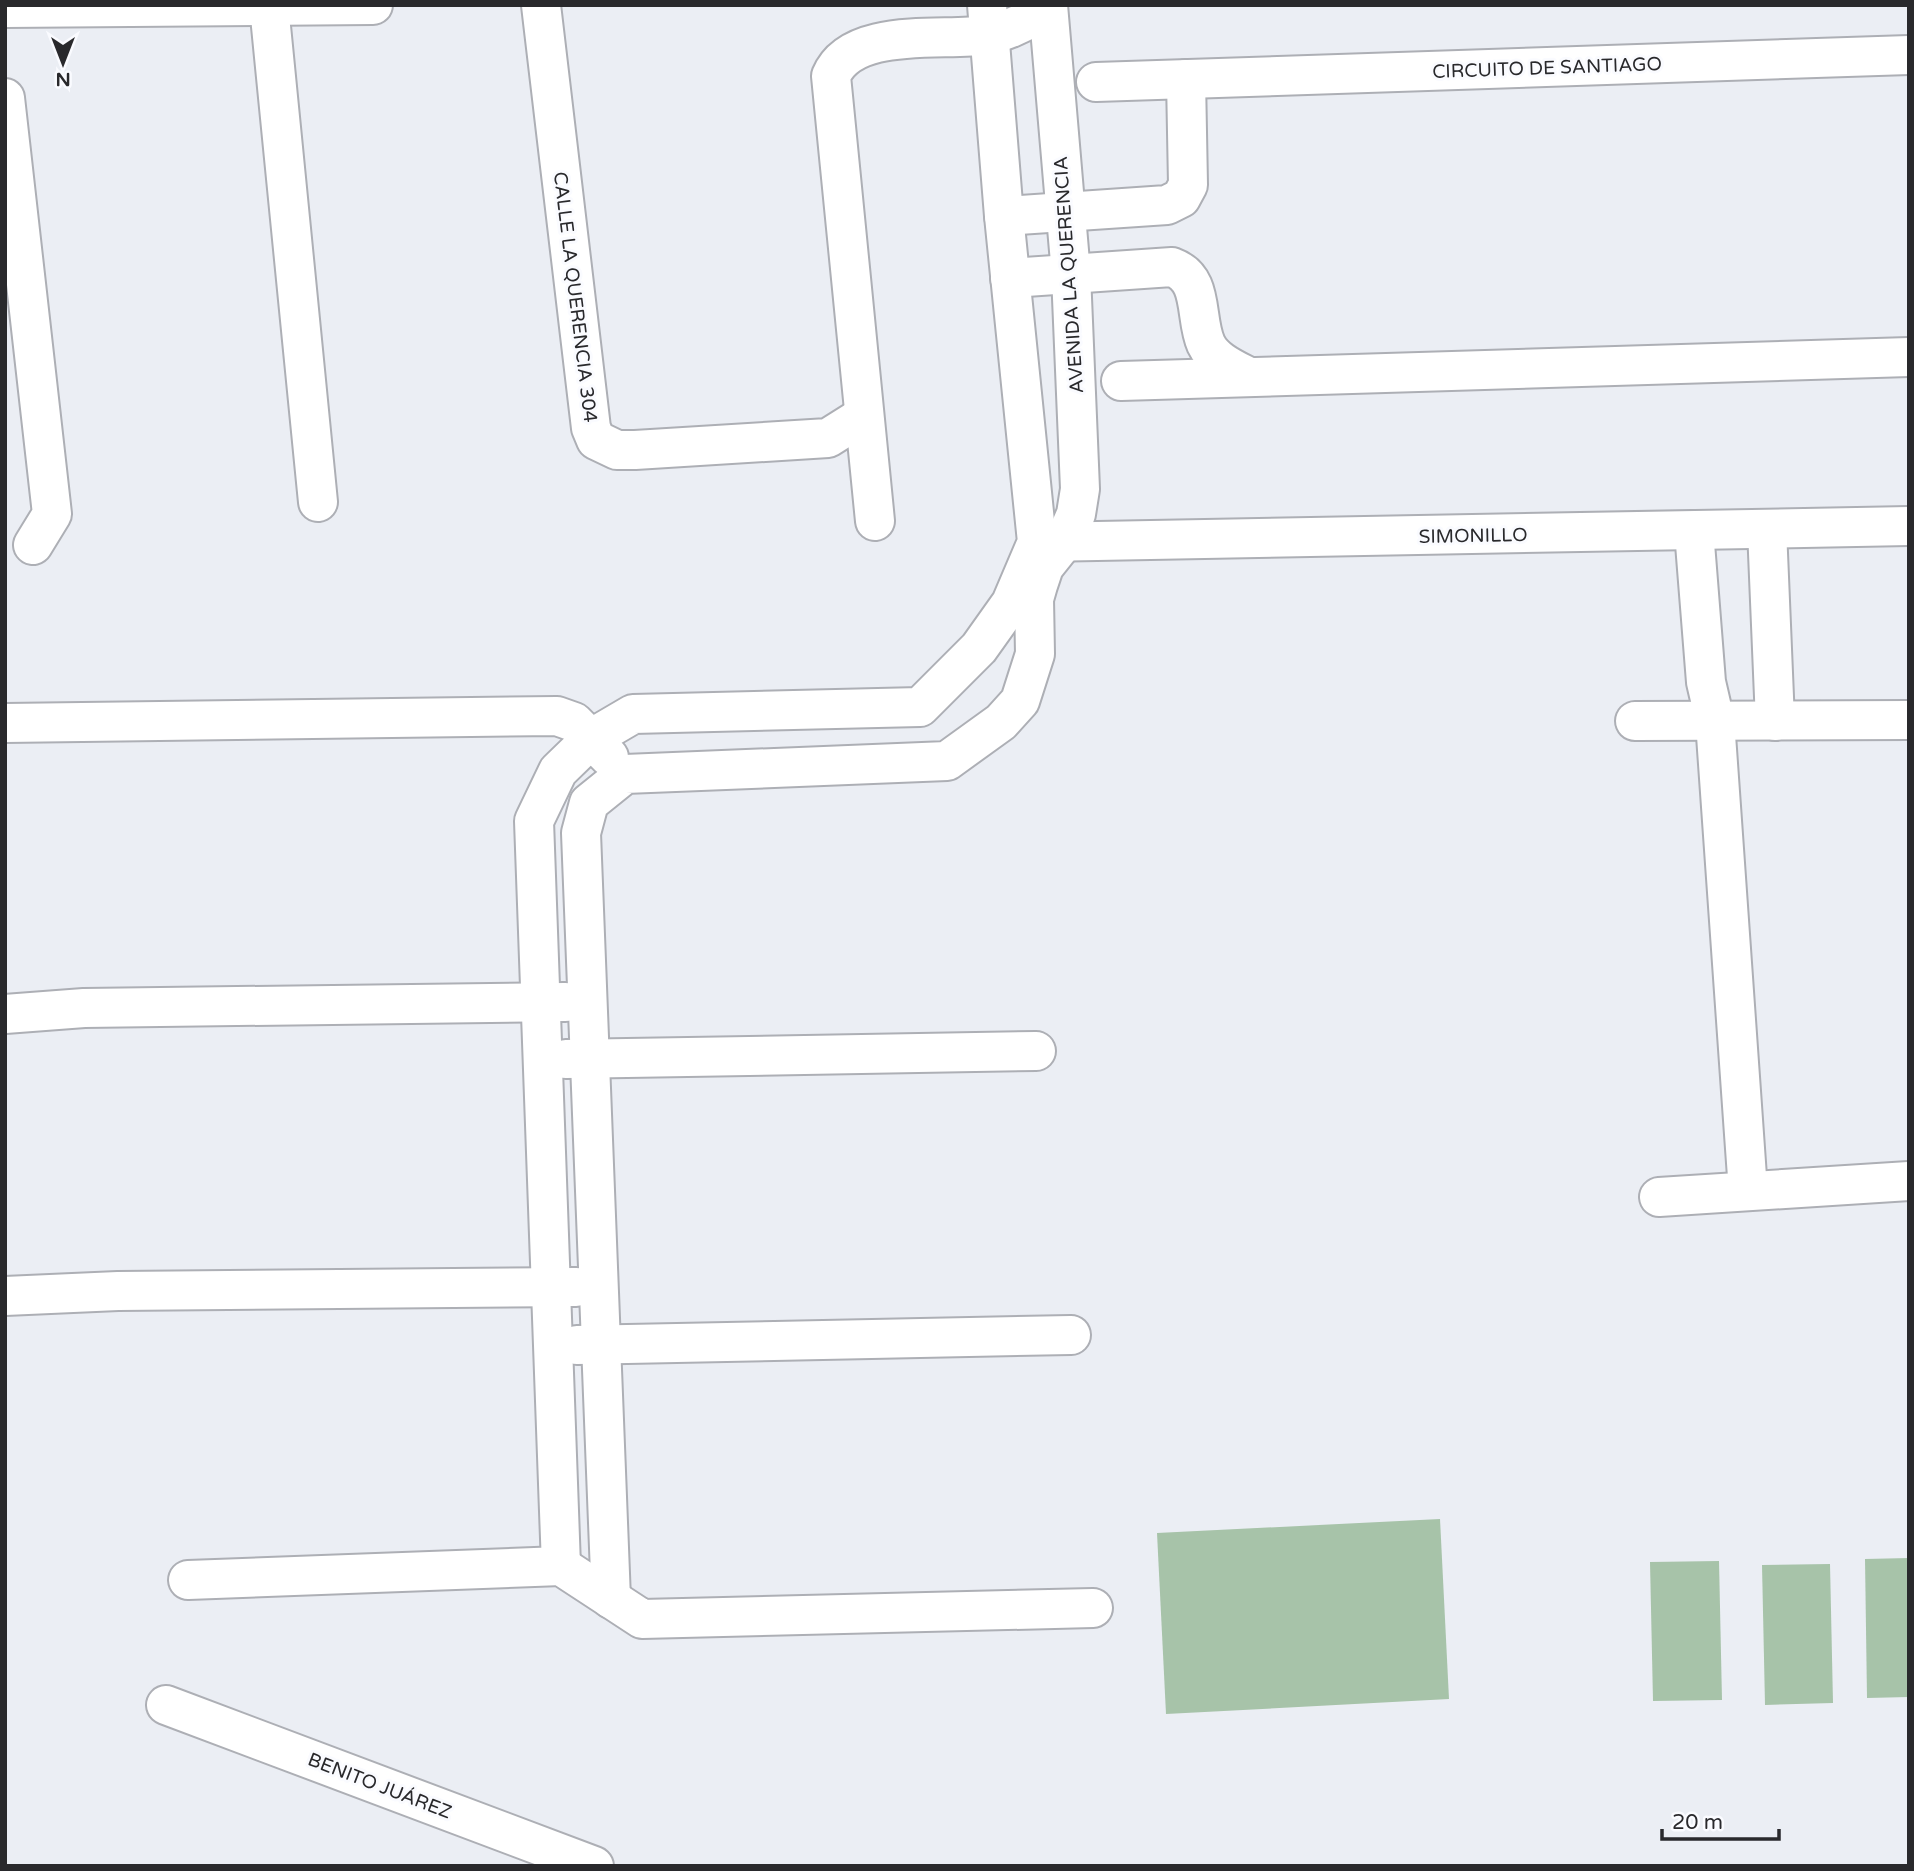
<svg xmlns="http://www.w3.org/2000/svg" width="1914" height="1871" font-family="'Varela Round',sans-serif">
  <style>
    .green { fill: #a7c3a9 }
    .lines { fill: none; stroke-linecap: round; stroke-linejoin: round }
    .minor-casing { stroke: #adafb5; stroke-width: 42 }
    .minor { stroke: #fff; stroke-width: 38 }
    .labels { text-anchor: middle; stroke-width: 6; stroke-linejoin: round; paint-order: stroke }
    .street-label { font-size: 19px; fill: #29292c; stroke: #fafbff }
  </style>
  <rect width="100%" height="100%" fill="#ebeef4"/>
  <g class="green">
    <polygon points="1440,1519 1449,1699 1166,1714 1157,1533"/>
    <polygon points="1909,1558 1909,1697 1867,1698 1865,1559"/>
    <polygon points="1719,1561 1722,1700 1653,1701 1650,1562"/>
    <polygon points="1830,1564 1833,1703 1765,1705 1762,1565"/>
  </g>
  <g class="lines">
    <defs>
      <g id="minor">
        <polyline points="541,5 591,428 596,440 617,450 635,450 828,438 863,416"/>
        <polyline points="269,6 318,502"/>
        <polyline points="5,8 373,5"/>
        <polyline points="1096,82 1909,55"/>
        <polyline points="5,98 52,514 33,545"/>
        <polyline points="1004,216 1167,205 1181,198 1188,185 1186,79"/>
        <path d="M1010,278L1172,267C1205,279 1194,317 1206,344C1214,361 1234,369 1249,377"/>
        <polyline points="1121,381 1909,357"/>
        <path d="M875,521L831,76C852,26 943,42 987,35C1008,32 1029,19 1048,10"/>
        <polyline points="1767,529 1775,721"/>
        <polyline points="1694,531 1706,682 1715,721 1748,1191"/>
        <polyline points="1043,542 1909,526"/>
        <polyline points="1635,721 1909,720"/>
        <polyline points="5,723 557,716 574,722 609,757"/>
        <polyline points="5,1014 84,1008 565,1002"/>
        <polyline points="566,1059 1036,1051"/>
        <polyline points="1659,1197 1909,1181"/>
        <polyline points="5,1296 118,1291 576,1287"/>
        <polyline points="577,1345 1071,1335"/>
        <polyline points="561,1566 534,821 558,771 592,738 633,714 920,707 979,648 1011,603 1037,542 1004,216 987,5"/>
        <polyline points="188,1580 561,1566 642,1619 1093,1608"/>
        <polyline points="611,1599 581,833 589,803 625,774 947,761 1001,722 1020,701 1035,654 1034,599 1038,585 1044,567 1064,542 1076,514 1080,489 1071,274 1048,5"/>
        <polyline points="166,1705 594,1866"/>
      </g>
    </defs>
    <use href="#minor" class="minor-casing"/>
    <use href="#minor" class="minor"/>
  </g>
  <g class="labels">
    <g class="street-label">
      <text transform="translate(1547 67) rotate(-2)" y="7">CIRCUITO DE SANTIAGO</text>
      <text transform="translate(1068 275) rotate(-94)" y="7">AVENIDA LA QUERENCIA</text>
      <text transform="translate(576 297) rotate(83)" y="7">CALLE LA QUERENCIA 304</text>
      <text transform="translate(1473 535) rotate(-1)" y="7">SIMONILLO</text>
      <text transform="translate(380 1785) rotate(21)" y="7">BENITO JUÁREZ</text>
    </g>
  </g>
  <rect width="1914" height="1871" fill="none" stroke="#29292c" stroke-width="14"/>
  <g transform="translate(63 63) rotate(180)" stroke="#fafbff" stroke-width="5" paint-order="stroke">
  <path d="M0-5L12 26L0 18L-12 26Z" fill="#29292c"/>
  <text y="-10" font-size="19" font-weight="bold" text-anchor="middle" fill="#29292c">N</text>
  </g>
  <path d="M1662 1829v10h117v-10" fill="none" stroke="#29292c" stroke-width="3.5"/>
  <text x="1672" y="1829" font-size="21" fill="#29292c" stroke="#fafbff" stroke-width="5" paint-order="stroke">20 m</text>
</svg>
